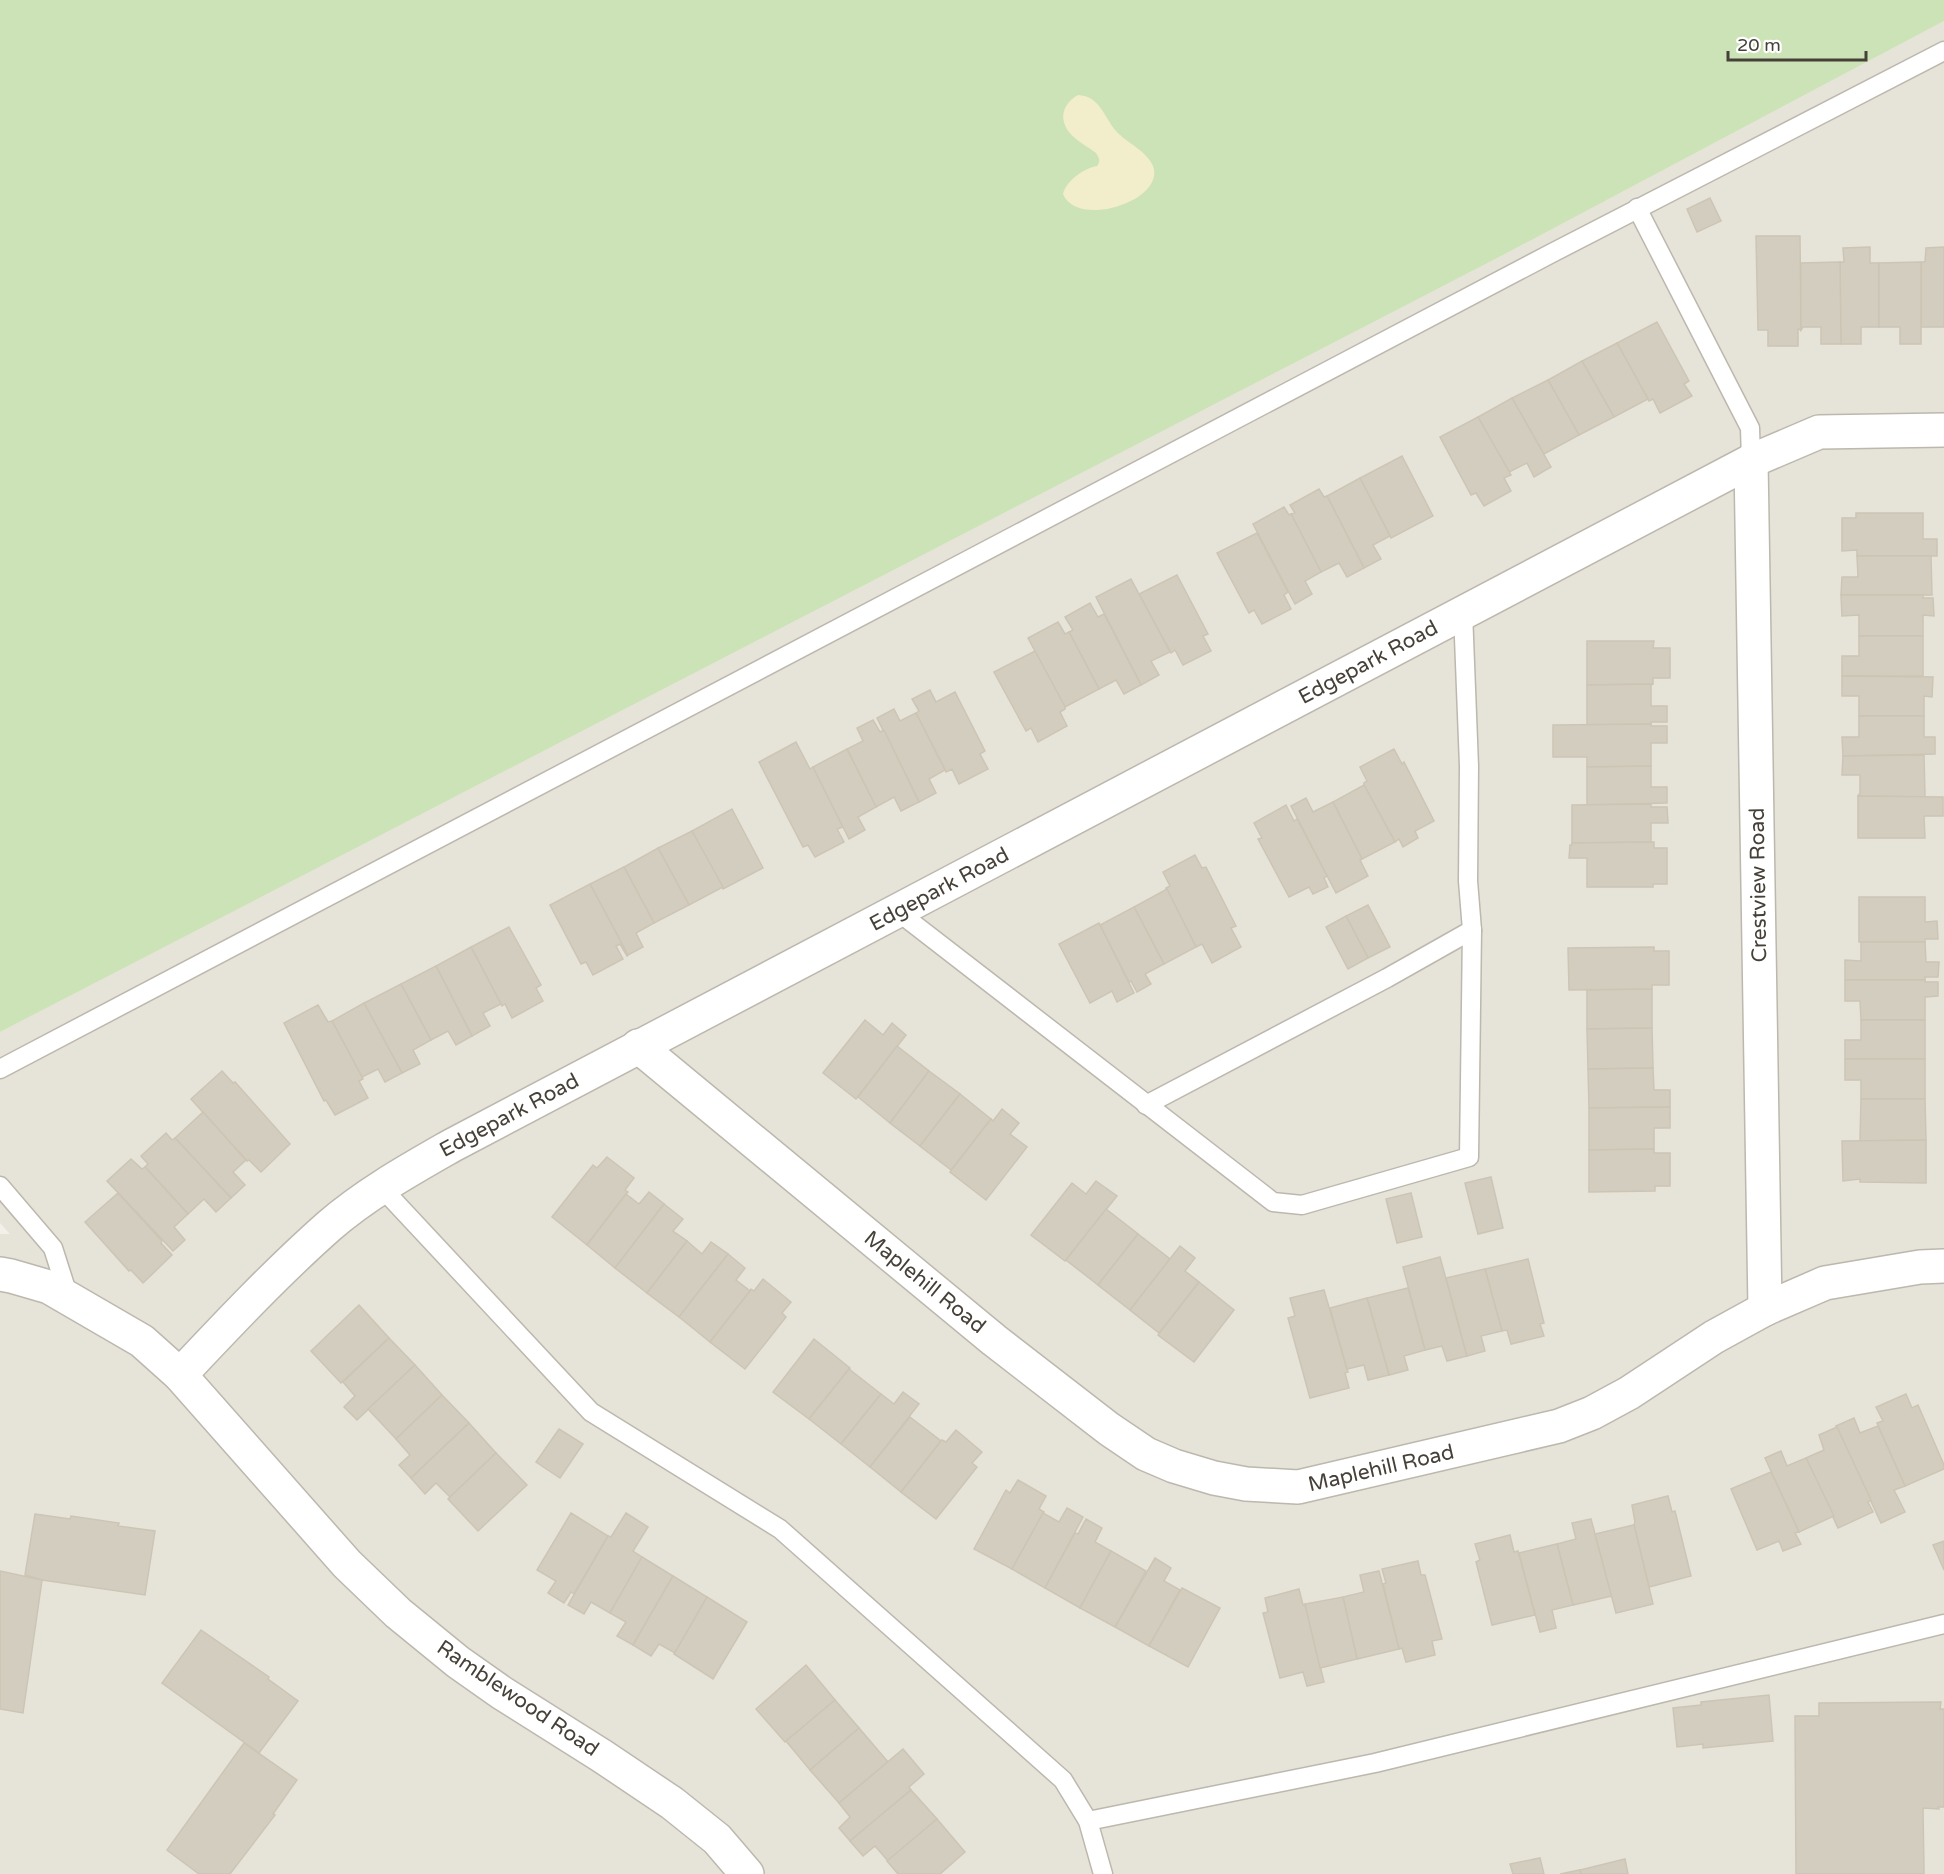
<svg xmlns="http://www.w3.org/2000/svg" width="1944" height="1874" font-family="'Varela Round',sans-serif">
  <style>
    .residential { fill: #e6e3d8 }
    .green { fill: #cce2b7 }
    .sand { fill: #f2edca }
    .building { fill: #d3cdc0; stroke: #cdc5b4; stroke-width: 1.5 }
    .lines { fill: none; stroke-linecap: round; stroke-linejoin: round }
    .service-casing { stroke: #bdb8ad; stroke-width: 21 }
    .minor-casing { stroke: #bdb8ad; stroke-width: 36 }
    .service { stroke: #fff; stroke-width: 18 }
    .minor { stroke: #fff; stroke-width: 33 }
    .labels { text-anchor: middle; stroke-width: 4.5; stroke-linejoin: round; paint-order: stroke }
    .street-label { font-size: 21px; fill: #464138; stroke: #fff }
  </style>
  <rect width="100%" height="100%" fill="#f3f0e9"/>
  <polygon class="residential" points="1944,21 1944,1874 0,1874 0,1234 10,1234 0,1223 0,1032 1505,254"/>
  <polygon class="green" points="0,0 1944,0 1944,21 1505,254 0,1032"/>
  <path class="sand" d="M1078,95C1100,96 1104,117 1116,131C1127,143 1147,151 1153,166C1166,201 1077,229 1063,194C1066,181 1084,168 1097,166C1101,161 1099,158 1096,153C1087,146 1076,141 1069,132C1058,117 1064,103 1078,95Z"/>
  <g class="building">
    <polygon points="1710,198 1721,221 1697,232 1687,209"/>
    <polygon points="1756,236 1800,236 1801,330 1798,329 1798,346 1768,346 1768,330 1758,330"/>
    <polygon points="1870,247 1870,263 1879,263 1879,327 1861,327 1861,344 1841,344 1840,262 1844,262 1843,248"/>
    <polygon points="1944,247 1944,327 1921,327 1921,262 1925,262 1926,248"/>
    <polygon points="1840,262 1841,344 1821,344 1821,327 1803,327 1801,330 1801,263"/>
    <polygon points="1921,262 1921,344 1900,344 1900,327 1879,327 1879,263"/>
    <polygon points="1657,322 1689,381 1684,384 1692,396 1660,413 1653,399 1649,401 1617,343"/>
    <polygon points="1617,343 1648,399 1614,417 1582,361"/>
    <polygon points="1582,361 1614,417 1579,435 1548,380"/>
    <polygon points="1548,380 1579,435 1544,454 1512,398"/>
    <polygon points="1512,398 1551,467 1534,477 1527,463 1509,472 1478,417"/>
    <polygon points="1478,417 1511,475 1504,478 1511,491 1484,506 1476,493 1471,495 1440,437"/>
    <polygon points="1402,456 1433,516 1391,538 1360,478"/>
    <polygon points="1360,478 1390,536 1373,545 1381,559 1364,568 1327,496"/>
    <polygon points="1319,489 1324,497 1327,496 1364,568 1347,577 1339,563 1321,572 1291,514 1295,513 1290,505"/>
    <polygon points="1284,507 1289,515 1291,514 1321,572 1305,581 1312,594 1295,604 1253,524"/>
    <polygon points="1856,513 1923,513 1923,539 1937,539 1937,556 1857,556 1857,550 1842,551 1842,518 1856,518"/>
    <polygon points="1257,533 1288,592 1284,595 1291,609 1262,624 1254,610 1249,613 1217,553"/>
    <polygon points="1857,556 1931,556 1932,595 1841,595 1842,577 1858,577"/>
    <polygon points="1177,575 1208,634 1203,636 1211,651 1183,665 1175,650 1171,653 1139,594"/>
    <polygon points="1131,579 1170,652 1151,661 1159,675 1141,685 1096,597"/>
    <polygon points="1841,595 1923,595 1923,598 1933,598 1934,616 1923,615 1923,636 1859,636 1859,615 1842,616"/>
    <polygon points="1090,603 1098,617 1104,614 1141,685 1124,694 1116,680 1099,689 1069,632 1073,630 1065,617"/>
    <polygon points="1058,622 1065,634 1069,632 1099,689 1065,707 1028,638"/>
    <polygon points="1859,636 1923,636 1923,676 1842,676 1842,656 1859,656"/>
    <polygon points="1587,641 1654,641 1653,648 1670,648 1670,678 1653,678 1653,684 1587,685"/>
    <polygon points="1035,651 1065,707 1065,709 1060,712 1067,726 1038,742 1031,728 1026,731 994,672"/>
    <polygon points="1842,676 1933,677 1932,697 1924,696 1924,716 1859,716 1859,696 1842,696"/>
    <polygon points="1653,684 1651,685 1651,706 1667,706 1667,722 1651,722 1651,724 1587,725 1587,685"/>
    <polygon points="930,690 936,702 955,692 985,751 980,754 988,769 959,784 952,769 946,772 916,713 919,711 912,699"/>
    <polygon points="894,709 900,721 916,713 945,770 929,779 936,793 919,802 877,718"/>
    <polygon points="1859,716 1924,716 1924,737 1935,737 1935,754 1843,756 1842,737 1859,737"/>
    <polygon points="873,720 880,732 884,730 919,802 901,811 894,797 876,807 847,749 863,741 857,728"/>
    <polygon points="1651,724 1651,726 1667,726 1667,743 1651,743 1651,766 1587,767 1587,757 1553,757 1553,725"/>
    <polygon points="796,742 810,769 813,767 843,827 837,829 844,842 815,857 808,845 803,847 759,762"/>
    <polygon points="847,749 876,807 858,817 865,830 849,839 813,767"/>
    <polygon points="1394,749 1402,764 1404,762 1434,821 1415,831 1418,838 1403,847 1399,839 1395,842 1364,785 1364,783 1367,781 1360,767"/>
    <polygon points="1924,755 1925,797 1858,796 1860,793 1860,775 1842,775 1843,756"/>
    <polygon points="1651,766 1651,787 1667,787 1667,803 1587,805 1587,767"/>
    <polygon points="1364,785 1395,842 1362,859 1333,802"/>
    <polygon points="1858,796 1943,797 1943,816 1924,816 1925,838 1858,838"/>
    <polygon points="1306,798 1313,812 1333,802 1362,859 1360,860 1368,876 1336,893 1291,806"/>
    <polygon points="1651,804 1651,807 1667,807 1668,823 1651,823 1651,842 1572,843 1572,805"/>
    <polygon points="1286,805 1294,821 1297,819 1327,876 1324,878 1328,887 1313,894 1309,887 1289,897 1258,839 1262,838 1254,823"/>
    <polygon points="732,809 763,868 723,889 692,831"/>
    <polygon points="692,831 723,887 689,905 658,848"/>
    <polygon points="1654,842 1654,848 1667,848 1667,884 1653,884 1653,887 1587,887 1587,858 1569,858 1570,845 1572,845 1572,843"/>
    <polygon points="658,848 689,905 654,923 624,867"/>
    <polygon points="1195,855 1202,868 1206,867 1236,926 1231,928 1241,947 1212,963 1202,944 1196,947 1166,888 1170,886 1163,872"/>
    <polygon points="624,867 654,923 636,933 643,947 628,955 590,884"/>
    <polygon points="590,884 628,955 627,956 620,944 616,946 623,959 593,975 586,962 581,964 550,905"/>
    <polygon points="1167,889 1196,947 1164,964 1134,907"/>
    <polygon points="1859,897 1925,897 1925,922 1937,921 1938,939 1925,939 1925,942 1859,942"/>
    <polygon points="1368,905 1390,947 1368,958 1346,916"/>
    <polygon points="1134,907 1164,964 1145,974 1151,984 1137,992 1131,981 1129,982 1100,925"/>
    <polygon points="1346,916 1368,958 1348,969 1326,927"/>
    <polygon points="1099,923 1134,993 1117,1002 1112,991 1090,1003 1059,944"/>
    <polygon points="509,927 541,985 536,988 543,1001 512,1018 505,1004 502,1006 501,1004 471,947"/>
    <polygon points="1861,942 1925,942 1926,962 1939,962 1938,977 1925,977 1925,980 1845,980 1845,960 1861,961"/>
    <polygon points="471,947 501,1004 483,1013 490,1026 472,1036 436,966"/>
    <polygon points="1654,947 1654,951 1669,951 1669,985 1652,985 1652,989 1569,990 1568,948"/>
    <polygon points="436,966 472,1036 456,1045 448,1031 431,1040 401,984"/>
    <polygon points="1845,980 1925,980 1925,982 1938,982 1938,996 1925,997 1925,1020 1861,1020 1860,1001 1845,1001"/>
    <polygon points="401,984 431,1040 413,1050 420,1064 402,1073 364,1003"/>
    <polygon points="1652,989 1652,1028 1587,1029 1587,990"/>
    <polygon points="364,1003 402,1073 385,1082 378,1069 362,1077 332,1021"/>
    <polygon points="318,1005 328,1022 332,1021 363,1079 359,1081 368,1098 335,1115 326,1100 324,1101 284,1023"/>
    <polygon points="865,1020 883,1035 892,1023 906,1035 856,1099 823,1073"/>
    <polygon points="1861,1020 1925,1020 1925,1059 1845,1059 1845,1040 1861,1040"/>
    <polygon points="1652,1028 1653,1068 1588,1069 1587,1029"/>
    <polygon points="897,1046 929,1071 890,1123 858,1097"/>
    <polygon points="1845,1059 1925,1059 1925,1099 1861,1099 1861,1080 1845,1080"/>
    <polygon points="1653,1068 1654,1090 1670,1090 1670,1107 1589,1108 1588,1069"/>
    <polygon points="222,1071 233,1083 235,1082 290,1144 261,1172 249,1160 247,1161 191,1099"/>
    <polygon points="929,1071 960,1094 920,1146 890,1123"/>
    <polygon points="960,1094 991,1119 951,1170 920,1146"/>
    <polygon points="1861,1099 1925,1099 1926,1140 1860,1141"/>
    <polygon points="1670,1107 1670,1128 1654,1128 1654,1149 1589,1150 1589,1108"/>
    <polygon points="1002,1109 1019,1123 1010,1134 1027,1147 986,1200 950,1172 991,1119 993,1121"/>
    <polygon points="203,1112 246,1160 233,1172 245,1185 231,1198 175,1138"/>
    <polygon points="166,1133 172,1140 175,1138 231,1198 216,1212 204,1199 188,1214 145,1167 148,1164 141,1156"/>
    <polygon points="1926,1140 1926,1183 1860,1182 1860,1179 1843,1181 1842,1141"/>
    <polygon points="1654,1149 1654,1153 1670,1153 1670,1186 1655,1186 1655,1191 1589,1192 1589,1150"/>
    <polygon points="607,1157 634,1178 625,1190 628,1192 626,1194 587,1245 552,1217 593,1165 597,1168"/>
    <polygon points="131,1159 142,1169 145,1167 188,1214 174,1227 185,1240 173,1251 107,1181"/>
    <polygon points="1491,1177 1503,1228 1478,1234 1465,1183"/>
    <polygon points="1096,1181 1117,1196 1065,1261 1031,1235 1072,1183 1086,1194"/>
    <polygon points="649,1192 664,1204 615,1268 587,1245 626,1194 639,1204"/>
    <polygon points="118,1193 162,1241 161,1243 172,1255 143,1283 131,1270 129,1271 85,1222"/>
    <polygon points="1411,1193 1422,1237 1397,1243 1386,1199"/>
    <polygon points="664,1204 683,1219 673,1231 687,1241 647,1293 615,1268"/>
    <polygon points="1106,1209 1138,1234 1098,1285 1066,1260"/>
    <polygon points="1138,1234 1170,1259 1130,1310 1098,1285"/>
    <polygon points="687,1241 702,1254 711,1242 728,1254 679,1317 647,1293"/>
    <polygon points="1180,1246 1195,1258 1185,1271 1199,1282 1159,1333 1130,1310"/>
    <polygon points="728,1254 745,1268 736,1280 750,1291 710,1342 679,1317"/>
    <polygon points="1440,1257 1467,1356 1447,1361 1442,1346 1425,1350 1403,1267"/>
    <polygon points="1528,1259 1544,1323 1540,1324 1544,1336 1511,1344 1507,1330 1502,1331 1485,1269"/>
    <polygon points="1485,1269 1502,1331 1481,1336 1485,1351 1467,1356 1446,1278"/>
    <polygon points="763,1279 791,1302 782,1313 786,1317 745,1369 710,1342 750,1291 751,1289 754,1291"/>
    <polygon points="1199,1282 1234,1310 1194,1362 1158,1335"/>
    <polygon points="1408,1288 1425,1350 1404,1356 1408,1370 1389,1375 1367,1298"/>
    <polygon points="1324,1290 1347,1369 1348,1372 1345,1373 1349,1388 1310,1398 1288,1318 1295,1316 1290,1298"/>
    <polygon points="1367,1298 1389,1375 1368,1380 1364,1365 1347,1369 1330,1308"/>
    <polygon points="359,1305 389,1338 341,1383 311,1351"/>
    <polygon points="389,1338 415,1365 357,1420 344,1407 355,1396 343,1382"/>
    <polygon points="814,1339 850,1368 809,1419 773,1392"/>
    <polygon points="415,1365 442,1395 396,1439 368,1409"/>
    <polygon points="849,1369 881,1394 841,1444 809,1419"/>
    <polygon points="903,1392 919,1404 870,1467 841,1444 881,1394 894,1404"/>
    <polygon points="1906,1394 1912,1408 1918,1405 1944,1465 1944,1469 1905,1486 1877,1423 1883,1421 1876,1407"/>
    <polygon points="442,1395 469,1423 411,1478 399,1465 410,1455 396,1439"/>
    <polygon points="910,1417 941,1441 901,1492 870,1467"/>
    <polygon points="1854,1418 1860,1433 1878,1426 1905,1486 1894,1490 1905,1512 1881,1523 1836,1426"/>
    <polygon points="469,1423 496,1453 450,1497 436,1483 425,1494 411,1478"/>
    <polygon points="1837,1427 1871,1500 1868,1502 1873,1512 1838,1528 1806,1458 1824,1450 1819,1435"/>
    <polygon points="559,1429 583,1444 560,1478 536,1462"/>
    <polygon points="956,1430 982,1452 972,1463 977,1467 936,1519 901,1492 941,1441 942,1440 946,1442"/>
    <polygon points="1781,1451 1787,1466 1806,1458 1834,1516 1799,1532 1765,1458"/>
    <polygon points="496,1453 527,1485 478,1531 448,1499"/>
    <polygon points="1771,1472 1799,1532 1795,1533 1801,1544 1783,1551 1779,1541 1757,1550 1731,1489"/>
    <polygon points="1018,1480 1046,1496 1039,1509 1044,1512 1012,1569 974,1549 1006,1490 1010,1493"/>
    <polygon points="1668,1496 1672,1512 1675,1511 1691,1576 1649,1587 1634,1525 1635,1522 1632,1505"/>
    <polygon points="1067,1508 1083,1517 1045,1588 1012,1569 1043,1513 1059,1522"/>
    <polygon points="571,1513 608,1536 574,1594 571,1592 564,1603 548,1593 556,1581 537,1570"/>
    <polygon points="626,1513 648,1527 633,1551 642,1557 610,1613 591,1602 584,1614 568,1605 608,1536 611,1537"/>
    <polygon points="35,1514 70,1519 71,1516 119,1523 118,1526 155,1531 145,1595 42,1580 25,1575"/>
    <polygon points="1086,1519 1102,1528 1095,1542 1111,1551 1080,1608 1045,1588 1075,1533 1078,1534"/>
    <polygon points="1591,1519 1612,1596 1573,1605 1557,1544 1576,1539 1572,1523"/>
    <polygon points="1634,1525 1653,1604 1616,1613 1595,1534"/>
    <polygon points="1510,1535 1514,1552 1518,1551 1535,1615 1492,1625 1476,1562 1480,1560 1475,1544"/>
    <polygon points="1944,1541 1944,1570 1933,1545"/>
    <polygon points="1557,1544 1573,1605 1552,1610 1556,1628 1540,1632 1519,1553"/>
    <polygon points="1111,1551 1146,1571 1115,1627 1080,1608"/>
    <polygon points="642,1557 673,1576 633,1645 617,1636 626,1622 610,1613"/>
    <polygon points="1155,1558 1171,1568 1164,1581 1180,1590 1149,1646 1115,1627"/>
    <polygon points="1418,1561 1421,1575 1425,1575 1442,1639 1432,1641 1435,1655 1406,1662 1402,1648 1399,1649 1383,1584 1386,1583 1382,1569"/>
    <polygon points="0,1571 42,1580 23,1713 0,1709"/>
    <polygon points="1379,1571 1399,1649 1357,1659 1343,1597 1364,1592 1360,1575"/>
    <polygon points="673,1576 707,1597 675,1653 659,1644 651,1656 633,1645"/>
    <polygon points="1182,1588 1220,1608 1188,1667 1149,1646"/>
    <polygon points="1299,1589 1303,1605 1305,1604 1324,1682 1307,1686 1303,1672 1280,1678 1263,1613 1268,1612 1265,1598"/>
    <polygon points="707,1597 747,1622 713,1679 674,1654"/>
    <polygon points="1343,1597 1357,1659 1320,1668 1305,1604"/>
    <polygon points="201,1630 269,1677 268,1679 298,1701 259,1753 162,1683"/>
    <polygon points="806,1665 835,1700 785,1742 756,1709"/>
    <polygon points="1769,1695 1773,1741 1703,1748 1703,1744 1677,1747 1673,1708 1701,1705 1701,1702"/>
    <polygon points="835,1700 859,1728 810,1770 786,1741"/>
    <polygon points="1941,1702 1940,1709 1944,1709 1944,1807 1938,1807 1939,1809 1923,1808 1924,1874 1796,1874 1795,1716 1819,1716 1819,1703"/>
    <polygon points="859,1728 888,1762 839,1803 810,1770"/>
    <polygon points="244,1743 297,1780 273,1814 275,1815 230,1874 199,1874 167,1850"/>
    <polygon points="903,1749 924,1774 909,1787 911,1790 850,1841 839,1828 850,1817 839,1803"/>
    <polygon points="911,1790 937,1819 888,1861 875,1846 863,1856 850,1841"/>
    <polygon points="937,1819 965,1852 940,1874 898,1874 887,1861"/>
    <polygon points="1540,1858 1544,1874 1513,1874 1510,1864"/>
    <polygon points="1625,1859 1628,1874 1581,1874 1580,1870"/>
    <polygon points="1580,1870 1581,1874 1560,1874"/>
  </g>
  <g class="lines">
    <defs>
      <g id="service">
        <polyline points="1637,208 1750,428 1751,461"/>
        <polyline points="897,911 1273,1202 1302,1205 1469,1157 1472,930"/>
        <polyline points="0,1069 1552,253 1944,51"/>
        <polyline points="1146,1105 1387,978 1472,930 1468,881 1469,766 1463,612"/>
        <polyline points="0,1186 53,1248 69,1298"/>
        <polyline points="381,1187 591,1412 780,1529 1063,1780 1088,1821 1103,1874"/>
        <polyline points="1088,1821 1375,1763 1944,1624"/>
      </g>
      <g id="minor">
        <polyline points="1751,461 1765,1309"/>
        <polyline points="638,1046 994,1340 1109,1429 1146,1454 1174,1466 1214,1478 1246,1484 1298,1487 1559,1426 1592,1413 1629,1393 1714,1337 1765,1309 1825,1283 1920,1267 1944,1266"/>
        <polyline points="0,1274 11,1276 49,1287 142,1341 180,1375 347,1564 398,1613 458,1662 502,1693 602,1756 672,1803 717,1839 747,1874"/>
        <path d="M180,1375C228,1324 277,1272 329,1226C366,1194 409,1170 451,1146L1751,461L1819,432L1944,430"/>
      </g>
    </defs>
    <use href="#service" class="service-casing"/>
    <use href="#minor" class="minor-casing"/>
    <use href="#service" class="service"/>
    <use href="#minor" class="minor"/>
  </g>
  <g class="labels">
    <g class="street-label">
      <text transform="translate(1368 662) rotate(-28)" y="7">Edgepark Road</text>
      <text transform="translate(1758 885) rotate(-91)" y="7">Crestview Road</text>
      <text transform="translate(939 889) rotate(-28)" y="7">Edgepark Road</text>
      <text transform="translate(509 1115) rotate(-28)" y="7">Edgepark Road</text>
      <text transform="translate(925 1282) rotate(39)" y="7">Maplehill Road</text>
      <text transform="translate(1381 1468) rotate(-13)" y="7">Maplehill Road</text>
      <text transform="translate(518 1698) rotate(34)" y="7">Ramblewood Road</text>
    </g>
  </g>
  <path d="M1728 51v9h138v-9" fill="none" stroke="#464138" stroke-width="3"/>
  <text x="1737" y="51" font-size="18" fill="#464138" stroke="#ffffff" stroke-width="4.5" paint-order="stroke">20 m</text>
</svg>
